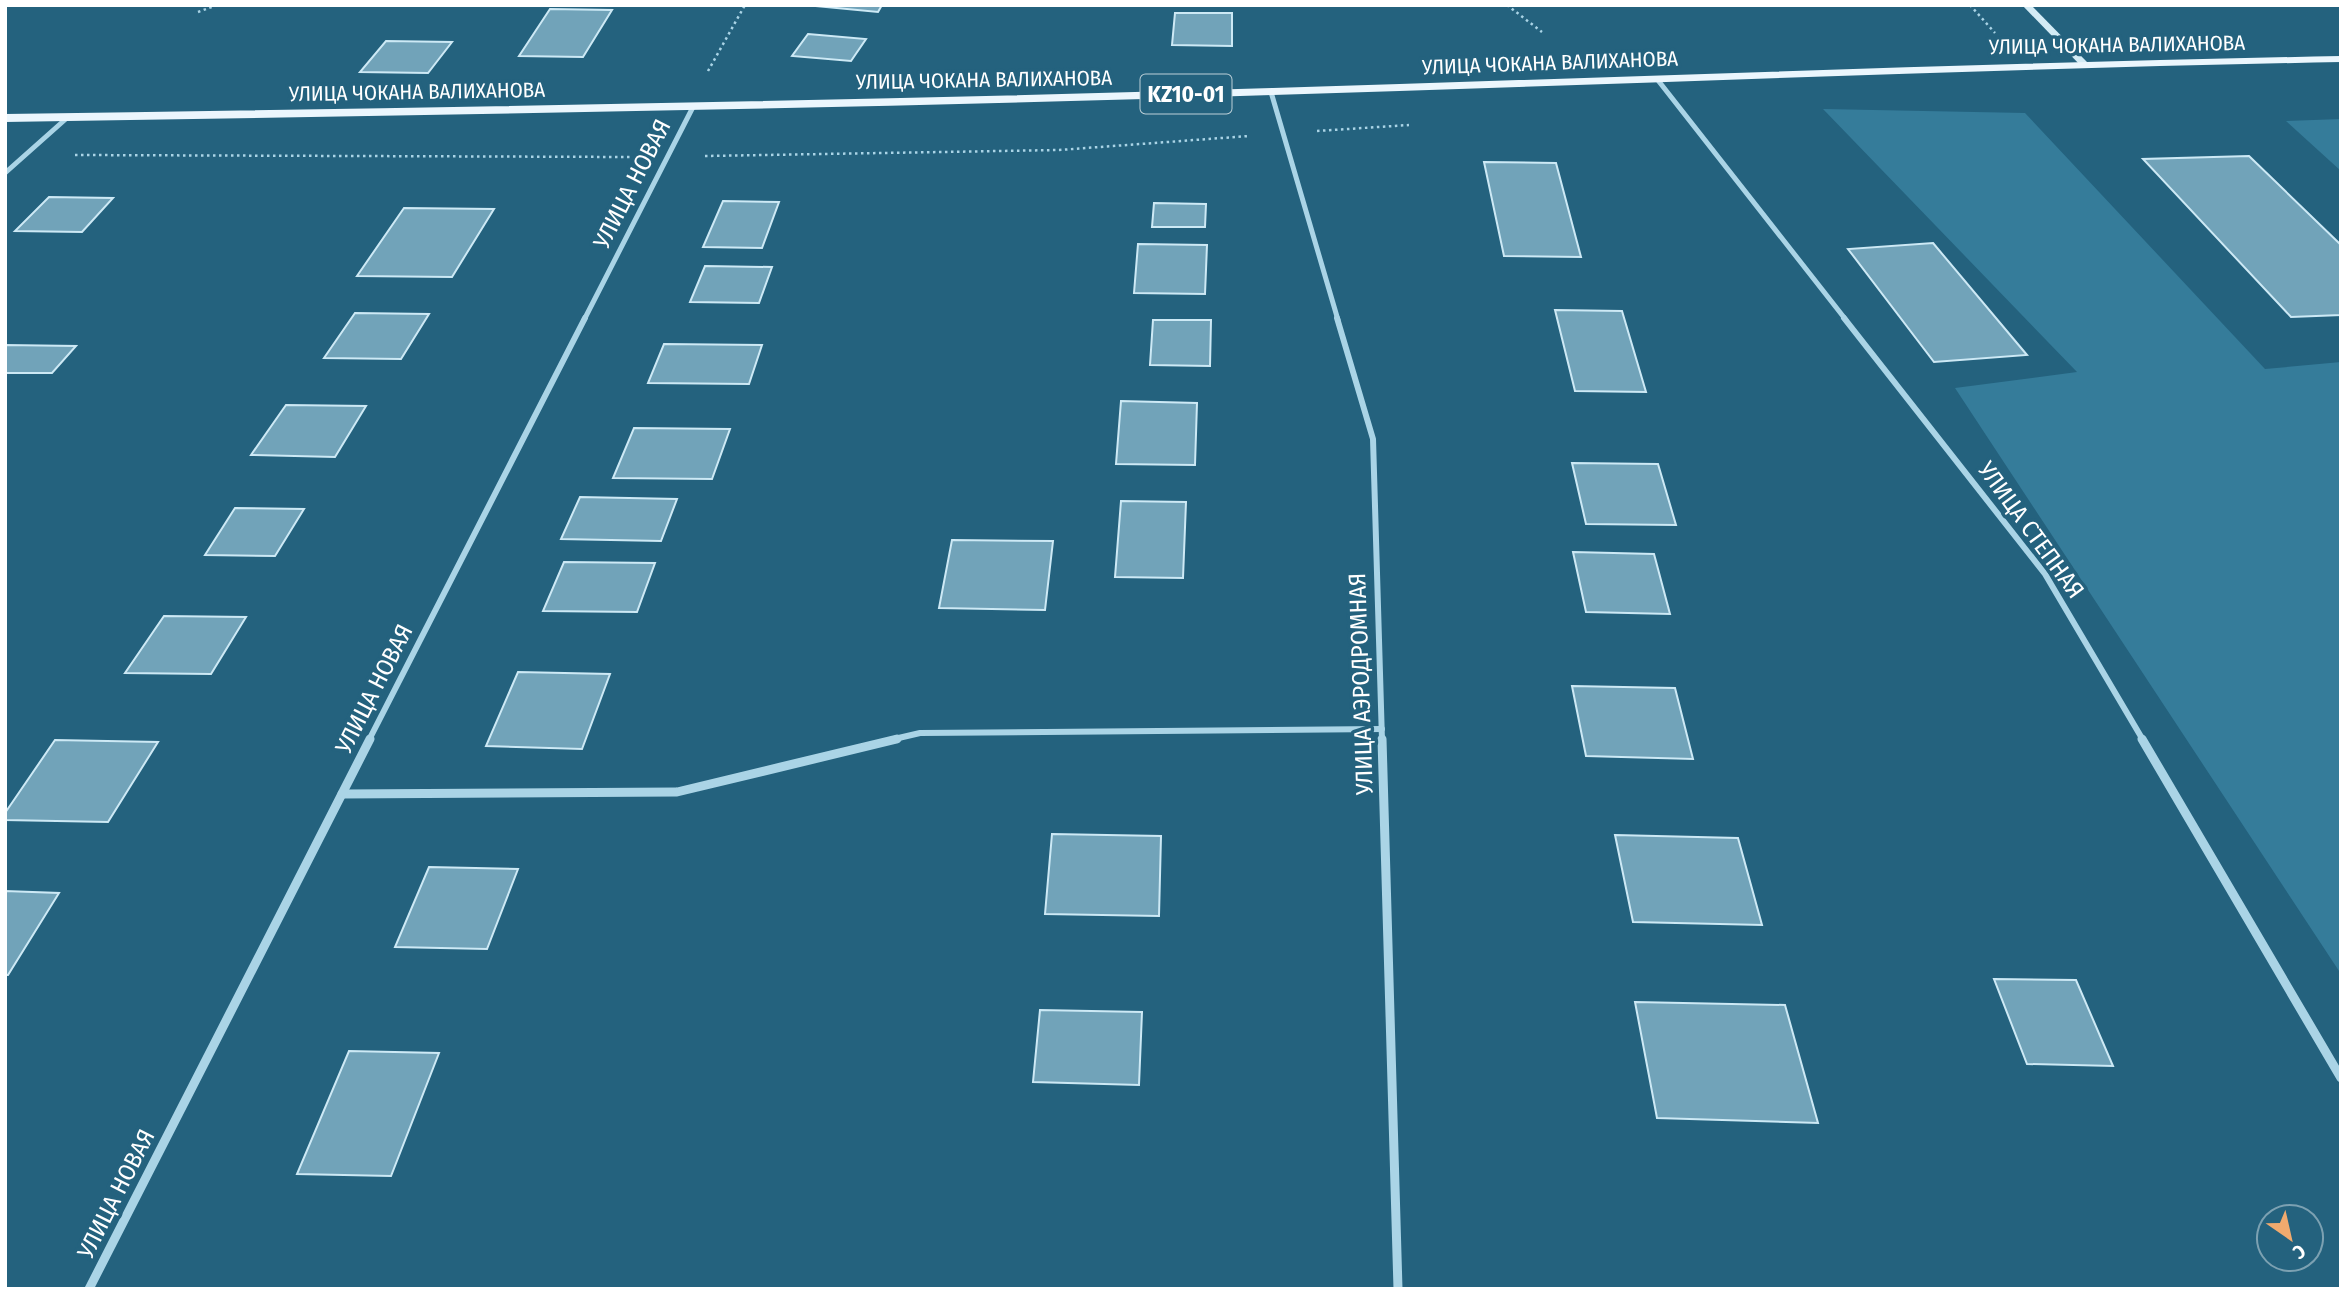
<svg xmlns="http://www.w3.org/2000/svg" width="2346" height="1294" font-family="'Fira Sans Condensed',sans-serif">
  <style>
    .green { fill: #357c9a }
    .building { fill: #71a3b9; stroke: #cde9f5; stroke-width: 2 }
    .lines { fill: none; stroke-linecap: round; stroke-linejoin: round }
    .path { stroke: #aad4e6; stroke-width: 2.5; stroke-dasharray: 2.5 3.5; stroke-linecap: butt }
    .minor-far2 { stroke: #aad4e6; stroke-width: 5 }
    .minor-far1 { stroke: #aad4e6; stroke-width: 6 }
    .minor { stroke: #aad4e6; stroke-width: 9 }
    .secondary { fill: #d3ebf5; fill-rule: evenodd }
    .primary { fill: #ebf6fd; fill-rule: evenodd }
    .labels { text-anchor: middle; stroke-width: 7; stroke-linejoin: round; paint-order: stroke }
    .far-street-label { font-size: 21px; fill: #fff; stroke: #24627e }
    .shield { fill: #24627e; stroke: #bdd0d8; stroke-width: 2 }
    .shield-label { font-size: 23px; font-weight: bold; fill: #fff }
    .street-label { font-size: 24px; fill: #fff; stroke: #24627e }
  </style>
  <rect width="100%" height="100%" fill="#24627e"/>
  <g class="green">
    <polygon points="1823,109 2025,113 2265,369 2341,362 2341,974 1955,388 2077,372"/>
    <polygon points="2341,119 2341,171 2286,121"/>
  </g>
  <g class="building">
    <polygon points="805,5 882,5 878,12"/>
    <polygon points="550,9 612,10 583,57 519,56"/>
    <polygon points="1175,13 1232,13 1232,46 1172,45"/>
    <polygon points="808,34 866,39 851,61 792,56"/>
    <polygon points="386,41 452,42 428,73 360,72"/>
    <polygon points="2249,156 2341,245 2341,315 2291,317 2143,159"/>
    <polygon points="1484,162 1556,163 1581,257 1504,256"/>
    <polygon points="49,197 113,198 82,232 15,231"/>
    <polygon points="723,201 779,202 762,248 703,247"/>
    <polygon points="1154,203 1206,204 1205,227 1152,227"/>
    <polygon points="404,208 494,209 452,277 357,276"/>
    <polygon points="1933,243 2027,355 1934,362 1848,249"/>
    <polygon points="1138,244 1207,245 1205,294 1134,293"/>
    <polygon points="705,266 772,267 759,303 690,302"/>
    <polygon points="1555,310 1622,311 1646,392 1575,391"/>
    <polygon points="355,313 429,314 401,359 324,358"/>
    <polygon points="1153,320 1211,320 1210,366 1150,365"/>
    <polygon points="664,344 762,345 749,384 648,383"/>
    <polygon points="5,345 76,346 52,373 5,373"/>
    <polygon points="1121,401 1197,403 1195,465 1116,464"/>
    <polygon points="286,405 366,406 335,457 251,455"/>
    <polygon points="634,428 730,429 712,479 613,478"/>
    <polygon points="1572,463 1658,464 1676,525 1586,524"/>
    <polygon points="580,497 677,499 661,541 561,539"/>
    <polygon points="1121,501 1186,502 1183,578 1115,577"/>
    <polygon points="235,508 304,509 275,556 205,555"/>
    <polygon points="952,540 1053,541 1045,610 939,608"/>
    <polygon points="1573,552 1654,554 1670,614 1586,612"/>
    <polygon points="564,562 655,563 637,612 543,611"/>
    <polygon points="164,616 246,617 211,674 125,673"/>
    <polygon points="518,672 610,674 582,749 486,746"/>
    <polygon points="1572,686 1675,688 1693,759 1586,756"/>
    <polygon points="55,740 158,742 108,822 5,820 5,813"/>
    <polygon points="1052,834 1161,836 1159,916 1045,914"/>
    <polygon points="1615,835 1738,838 1762,925 1633,922"/>
    <polygon points="429,867 518,869 487,949 395,947"/>
    <polygon points="5,891 59,893 8,975 5,975"/>
    <polygon points="1994,979 2076,980 2113,1066 2027,1064"/>
    <polygon points="1635,1002 1785,1005 1818,1123 1657,1118"/>
    <polygon points="1040,1010 1142,1012 1139,1085 1033,1082"/>
    <polygon points="349,1051 439,1053 391,1176 297,1174"/>
  </g>
  <g class="lines">
    <g class="path">
      <polyline points="1507,5 1542,32"/>
      <polyline points="1970,5 1995,33"/>
      <polyline points="198,12 217,5"/>
      <polyline points="708,71 745,5"/>
      <polyline points="1317,131 1409,125"/>
      <polyline points="75,155 630,157"/>
      <polyline points="705,156 1059,150 1249,136"/>
    </g>
    <g class="minor-far2">
      <polyline points="1657,79 1846,320"/>
      <polyline points="1271,92 1338,320"/>
      <polyline points="5,173 68,117"/>
      <polyline points="584,320 693,107"/>
    </g>
    <g class="minor-far1">
      <polyline points="1337,318 1373,439 1382,740"/>
      <polyline points="1844,318 2045,574 2143,740"/>
      <polyline points="369,740 585,318"/>
      <polyline points="890,740 920,733 1382,729"/>
    </g>
    <g class="minor">
      <polyline points="1382,739 1398,1289"/>
      <polyline points="2142,739 2341,1078"/>
      <polyline points="342,794 677,792 897,739"/>
      <polyline points="89,1289 370,739"/>
    </g>
    <polygon class="secondary" points="2022,5 2031,5 2087,62 2087,66 2081,66"/>
    <path class="primary" d="M2341,56V62C1985,69 1629,84 1273,95C850,109 428,115 5,122V114C428,108 850,101 1273,88C1629,77 1985,63 2341,56Z"/>
  </g>
  <g class="labels">
    <g class="far-street-label">
      <text transform="translate(2117 45) rotate(-1)" y="7">УЛИЦА ЧОКАНА ВАЛИХАНОВА</text>
      <text transform="translate(1550 63) rotate(-2)" y="7">УЛИЦА ЧОКАНА ВАЛИХАНОВА</text>
      <text transform="translate(984 80) rotate(-1)" y="7">УЛИЦА ЧОКАНА ВАЛИХАНОВА</text>
      <text transform="translate(417 92) rotate(-1)" y="7">УЛИЦА ЧОКАНА ВАЛИХАНОВА</text>
    </g>
    <rect class="shield" x="1140.5" y="74.5" width="91" height="39" rx="5"/>
    <g class="shield-label">
      <text x="1186" y="102">KZ10-01</text>
    </g>
    <g class="street-label">
      <text transform="translate(632 184) rotate(-63)" y="8">УЛИЦА НОВАЯ</text>
      <text transform="translate(2031 530) rotate(54)" y="8">УЛИЦА СТЕПНАЯ</text>
      <text transform="translate(1361 684) rotate(-92)" y="8">УЛИЦА АЭРОДРОМНАЯ</text>
      <text transform="translate(374 689) rotate(-63)" y="8">УЛИЦА НОВАЯ</text>
      <text transform="translate(116 1194) rotate(-63)" y="8">УЛИЦА НОВАЯ</text>
    </g>
  </g>
  <rect width="2346" height="1294" fill="none" stroke="#ffffff" stroke-width="14"/>
  <g transform="translate(2290 1238) rotate(146)"><circle r="33" fill="#24627e" stroke="#7ca1b2" stroke-width="2"/>
  <path d="M0-5L12 26L0 18L-12 26Z" fill="#f0aa6e"/>
  <text y="-10" font-size="19" font-weight="bold" text-anchor="middle" fill="#ffffff">С</text>
  </g>
</svg>
